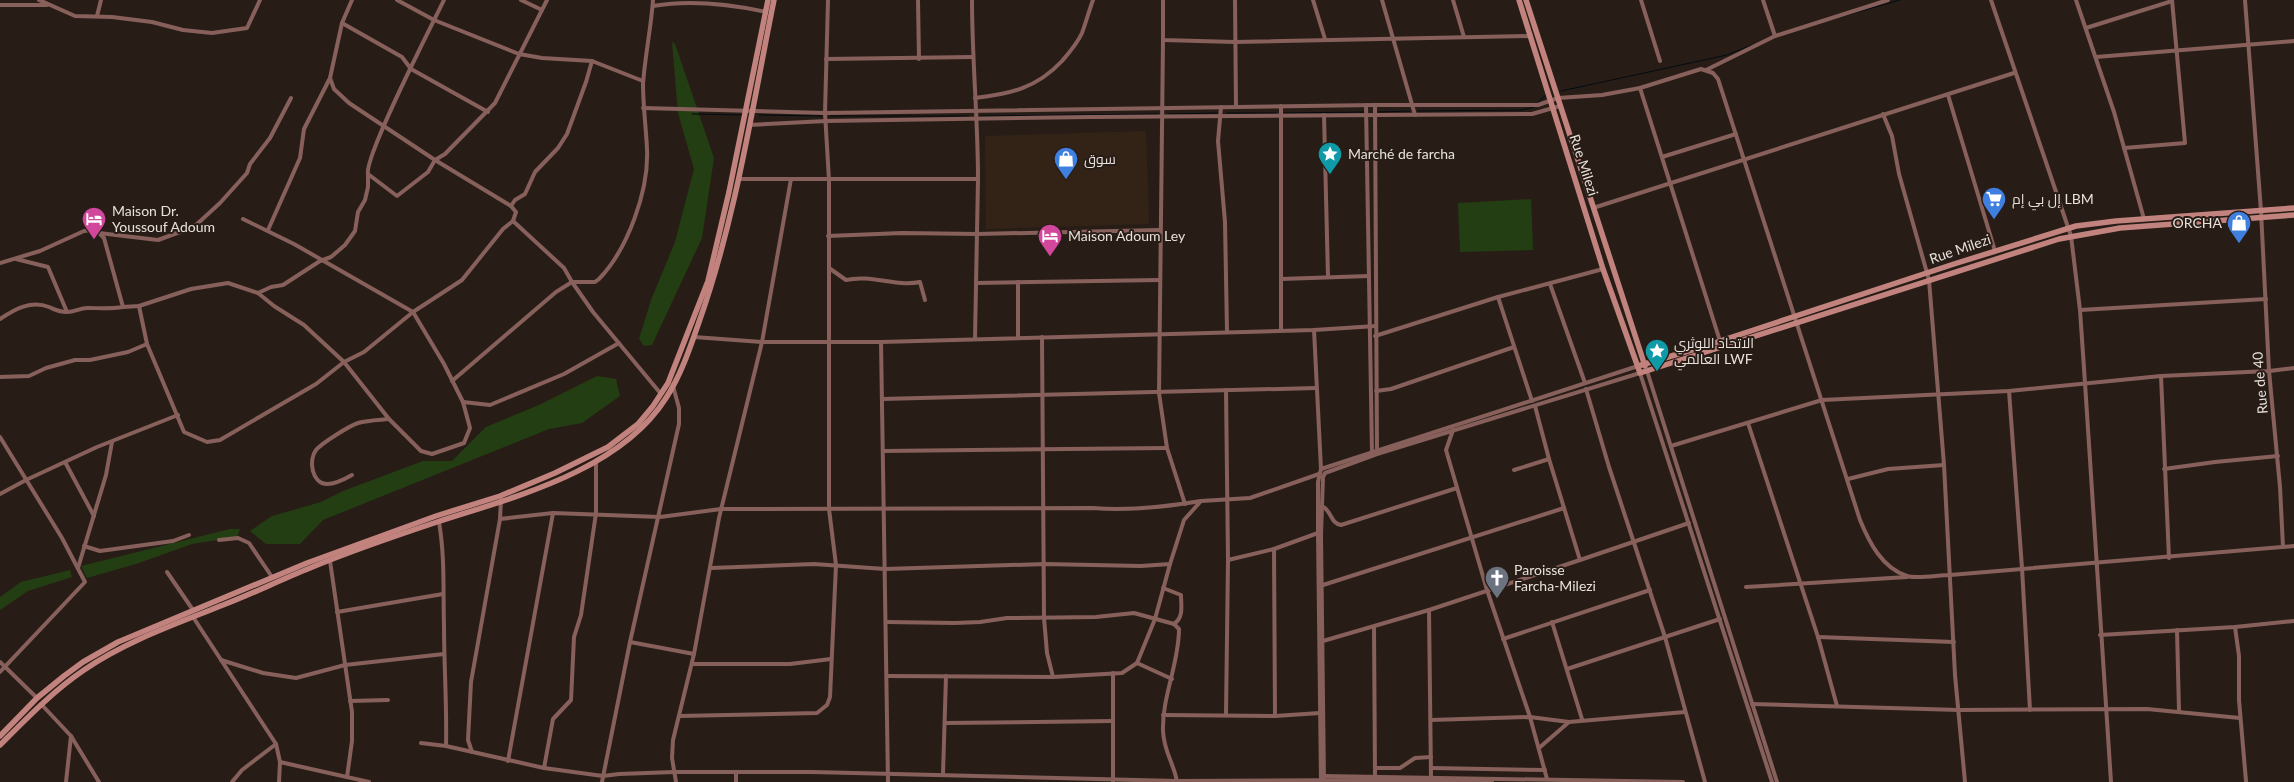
<svg xmlns="http://www.w3.org/2000/svg" width="2294" height="782" font-family="Lato,Cairo,sans-serif">
  <style>
    .built { fill: #332317 }
    .green { fill: #233e12 }
    .lines { fill: none; stroke-linecap: round; stroke-linejoin: round }
    .stream { stroke: #020b12; stroke-width: 1 }
    .street { stroke: #87605c; stroke-width: 4 }
    .secondary { stroke: #c2837e; stroke-width: 5.5 }
    .labels { text-anchor: middle; stroke-width: 4; stroke-linejoin: round; paint-order: stroke }
    .poi-label { font-size: 14px; fill: #e8e1db; stroke: #281d16; text-anchor: start }
    .street-label { font-size: 14px; fill: #e8e1db; stroke: #281d16 }
  </style>
  <rect width="100%" height="100%" fill="#281d16"/>
  <polygon class="built" points="1146,131 1149,224 986,229 985,136"/>
  <g class="green">
    <polygon points="672,42 675,44 714,158 702,238 652,345 644,346 639,339 651,300 675,242 694,169 678,113"/>
    <polygon points="1531,199 1533,250 1460,252 1458,203"/>
    <polygon points="597,376 616,379 620,396 582,423 549,429 323,520 300,544 266,544 250,531 272,516 321,502 343,491 423,461 452,461 486,427 539,405"/>
    <polygon points="230,529 240,529 237,537 192,544 136,564 87,578 81,566"/>
    <polygon points="70,570 72,577 28,591 0,610 0,597 21,582"/>
  </g>
  <g class="lines">
    <g class="stream">
      <polyline points="1830,20 1900,0"/>
      <polyline points="1561,91 1727,55 1752,45"/>
      <polyline points="1538,102 1545,96"/>
      <polyline points="1418,111 1522,110 1534,107"/>
      <polyline points="1378,112 1410,111"/>
      <polyline points="1227,113 1276,113"/>
      <polyline points="1284,113 1364,112"/>
      <polyline points="692,114 741,115"/>
      <polyline points="1169,114 1218,113"/>
      <polyline points="759,115 822,116"/>
      <polyline points="830,116 969,116"/>
      <polyline points="980,116 1158,114"/>
    </g>
    <g class="street">
      <polyline points="39,0 75,16 112,17 152,22 183,30 212,33 247,28 260,0"/>
      <polyline points="397,0 434,20 519,54 542,58 592,61 643,81"/>
      <polyline points="521,0 542,10"/>
      <polyline points="918,0 919,59"/>
      <path d="M972,0C972,60 978,119 978,179"/>
      <polyline points="1163,0 1163,40 1235,42 1531,36"/>
      <polyline points="1235,0 1236,107"/>
      <polyline points="1313,0 1325,39"/>
      <polyline points="1382,0 1415,115"/>
      <polyline points="1453,0 1464,37"/>
      <polyline points="1641,0 1660,61"/>
      <polyline points="1763,0 1775,36"/>
      <polyline points="1991,0 2071,236 2080,310 2085,383 2111,782"/>
      <polyline points="2076,0 2114,112 2144,219"/>
      <polyline points="2245,0 2261,211 2269,371 2280,487 2283,547"/>
      <polyline points="0,5 47,5"/>
      <path d="M653,6C689,0 729,4 766,12"/>
      <polyline points="97,16 101,0"/>
      <polyline points="342,23 402,57 411,69 488,112"/>
      <polyline points="2086,28 2172,1"/>
      <polyline points="1163,40 1159,393 1167,448 1185,504"/>
      <polyline points="2096,57 2294,41"/>
      <polyline points="826,59 972,57"/>
      <polyline points="1706,70 1775,36 1888,0"/>
      <polyline points="330,78 334,89 349,103 435,160 511,206 516,212 513,221 564,268 572,282 593,312 661,394"/>
      <polyline points="1640,88 1720,341"/>
      <polyline points="1948,95 1995,251"/>
      <path d="M975,98C1010,94 1037,88 1062,61C1069,53 1077,44 1082,33C1086,22 1089,11 1093,0"/>
      <polyline points="1366,105 1372,453"/>
      <polyline points="1375,105 1377,450"/>
      <polyline points="1221,107 1218,141 1225,222 1227,331"/>
      <path d="M643,108L825,113L1375,105H1538L1558,98L1602,95L1640,88L1701,69L1713,73L1718,79L1860,520C1869,542 1882,568 1907,576C1916,579 1939,575 1950,575L2294,546"/>
      <polyline points="1883,114 1892,136 1899,174 1929,280 1944,465 1955,675 1965,782"/>
      <polyline points="1324,115 1328,277"/>
      <polyline points="749,125 826,121 1090,117 1532,114 1560,106"/>
      <polyline points="2124,148 2185,143 2172,0"/>
      <polyline points="1662,157 1736,134"/>
      <path d="M368,174C364,157 432,25 444,0"/>
      <polyline points="738,179 978,179 975,339"/>
      <polyline points="511,206 515,200 525,194 535,172 558,148 567,134 586,82 592,61"/>
      <polyline points="1593,208 2014,73"/>
      <polyline points="268,230 300,158 304,129 330,78 342,23 352,0"/>
      <polyline points="828,236 902,233 977,234 1160,230"/>
      <path d="M16,259L48,267L67,312C75,312 80,308 87,308C99,308 111,309 123,307L104,238L99,233"/>
      <polyline points="0,263 40,251 84,231 92,230 99,233 158,240 188,229 196,225 220,203 247,173 250,164 270,138 291,98"/>
      <path d="M829,268L846,280C871,274 895,287 920,282L925,300"/>
      <polyline points="1281,279 1369,276"/>
      <polyline points="1018,282 1018,337"/>
      <polyline points="976,283 1160,280"/>
      <polyline points="1550,284 1585,383"/>
      <polyline points="258,293 271,287 283,285 320,261 331,257 345,245 355,231 358,212 365,200 368,187 368,174 397,196 428,172 435,160 445,154 495,103 547,0"/>
      <polyline points="1498,297 1532,401"/>
      <polyline points="123,307 139,306 191,289 228,283 258,293 274,306 304,325 344,362 389,419 421,451 432,454 464,443 470,428 463,402 444,364 413,312 294,244 243,219"/>
      <polyline points="2080,310 2266,299"/>
      <path d="M0,319C15,309 31,300 49,307C56,310 59,312 67,312"/>
      <polyline points="1281,330 1281,106"/>
      <polyline points="1314,330 1321,469"/>
      <polyline points="1375,336 1498,297 1603,269"/>
      <polyline points="694,337 762,342 881,342 1314,330 1376,326"/>
      <polyline points="1042,337 1044,618 1047,653 1053,677"/>
      <polyline points="881,342 888,782"/>
      <polyline points="147,344 184,432 207,442 220,440 316,384 344,362 364,352 413,312 462,280 503,229 513,221"/>
      <polyline points="1647,371 1777,782"/>
      <polyline points="2161,376 2169,558"/>
      <polyline points="0,377 29,376 46,368 75,360 90,360 128,352 147,344 139,306"/>
      <path d="M452,381L556,292L572,282H595L599,279C628,249 649,190 647,149C646,127 643,106 643,84C645,56 651,28 653,0"/>
      <polyline points="1586,389 1609,467 1665,637 1705,782"/>
      <polyline points="1226,390 1228,560 1226,714"/>
      <polyline points="1376,391 1391,389 1514,347"/>
      <polyline points="2009,391 2022,568 2030,710"/>
      <polyline points="882,399 1316,388"/>
      <polyline points="463,402 490,405 564,374 619,343"/>
      <polyline points="1748,423 1818,637 1837,706"/>
      <polyline points="1453,430 1446,450 1487,590 1530,717 1547,779"/>
      <polyline points="0,437 62,538 85,582 0,672"/>
      <polyline points="1671,446 1822,400 2009,391 2161,376 2269,371 2294,368"/>
      <polyline points="883,451 1167,448"/>
      <polyline points="65,462 94,516"/>
      <polyline points="2164,469 2215,462 2278,456"/>
      <polyline points="1514,470 1549,459"/>
      <path d="M352,475C345,479 336,484 327,484C312,484 308,460 316,450C322,443 349,426 358,423C368,420 379,420 389,419"/>
      <polyline points="1848,479 1888,469 1944,465"/>
      <polyline points="0,494 26,480 97,447 178,415"/>
      <path d="M1322,506C1332,511 1330,523 1341,525L1457,488"/>
      <path d="M500,519L553,513L660,517L721,509L1093,508C1130,511 1165,507 1201,501"/>
      <path d="M439,522C445,557 443,590 444,626C444,666 447,706 446,746"/>
      <polyline points="219,540 238,538 249,543 272,577"/>
      <polyline points="84,546 100,551 173,541 189,535"/>
      <polyline points="1274,549 1275,716"/>
      <polyline points="1228,560 1274,549 1318,533"/>
      <polyline points="1580,560 1689,523"/>
      <polyline points="330,561 352,712 352,741 347,777"/>
      <polyline points="78,568 106,475 112,442"/>
      <polyline points="711,568 814,564 885,569 1045,564 1141,566 1170,564 1184,520 1201,501 1250,498 1319,474"/>
      <polyline points="167,572 193,610"/>
      <polyline points="1323,585 1564,508"/>
      <polyline points="1746,587 1907,577"/>
      <path d="M1163,588L1181,595C1181,606 1184,617 1174,624"/>
      <polyline points="1429,610 1431,777"/>
      <polyline points="337,612 443,594"/>
      <polyline points="193,617 276,744 280,762 279,782"/>
      <path d="M886,622L955,623L980,622L1007,618L1096,617L1134,613L1174,624L1179,629C1179,664 1162,696 1163,731C1164,753 1174,763 1177,782"/>
      <polyline points="1552,622 1582,719"/>
      <polyline points="1374,627 1375,775"/>
      <polyline points="2235,627 2239,656 2239,700 2246,781"/>
      <polyline points="2177,630 2179,711"/>
      <polyline points="2100,635 2235,627 2294,621"/>
      <polyline points="1818,637 1954,642"/>
      <polyline points="1503,639 1650,590"/>
      <polyline points="1323,641 1429,610 1580,560 1549,459 1535,406"/>
      <polyline points="630,642 694,654"/>
      <polyline points="221,660 263,673 296,678 345,665 444,654"/>
      <polyline points="0,662 37,698"/>
      <polyline points="1137,663 1155,619 1170,564"/>
      <polyline points="692,664 790,664 831,659"/>
      <polyline points="1567,669 1720,619"/>
      <polyline points="1113,673 1113,782"/>
      <polyline points="887,676 1053,677 1122,673 1137,663 1172,679"/>
      <polyline points="350,701 388,700"/>
      <polyline points="41,704 71,736 99,782"/>
      <polyline points="1752,704 1959,710 2147,709 2240,718"/>
      <polyline points="1163,715 1275,716 1320,713"/>
      <polyline points="679,716 817,713 827,705 830,697 836,565 829,509 829,180 825,113 828,0"/>
      <polyline points="1431,720 1530,717 1569,722 1685,712"/>
      <polyline points="945,723 1113,721"/>
      <polyline points="421,743 446,746 544,768 603,776 619,774 674,772 812,772 1177,781 1375,780 1492,782"/>
      <polyline points="1539,748 1569,722"/>
      <polyline points="472,752 468,740 471,682 500,519 501,500"/>
      <polyline points="508,761 553,513"/>
      <polyline points="280,762 369,782"/>
      <polyline points="544,768 553,719 571,700 574,637 581,615 596,513 596,461"/>
      <polyline points="1375,768 1400,768 1415,758 1431,757"/>
      <polyline points="1431,768 1545,770"/>
      <polyline points="736,773 736,782"/>
      <polyline points="943,774 946,676"/>
      <polyline points="1323,776 1683,782"/>
      <polyline points="66,782 71,736"/>
      <polyline points="232,782 242,770 276,744"/>
      <polyline points="602,782 630,642 679,424 679,408 673,386"/>
      <polyline points="676,782 672,758 673,740 694,654 719,518 762,342 791,179"/>
      <polyline points="1321,782 1318,533 1318,482 1321,469 1638,366"/>
      <polyline points="1324,782 1321,535 1323,477 1325,473 1377,454 1640,373 1772,782"/>
    </g>
    <g class="secondary">
      <polyline points="1519,0 1603,269 1640,373 2059,239 2120,228 2294,215"/>
      <polyline points="1526,0 1645,366"/>
      <polyline points="1638,366 1705,346 1954,264 2076,226 2116,221 2294,208"/>
      <polyline points="0,736 37,698 64,676 83,662 118,642 307,563 436,516 500,496 555,473 608,447 638,424 653,406 668,383 708,281 729,192 768,0"/>
      <path d="M0,745C26,719 53,691 84,670C126,641 176,624 223,605C252,594 280,580 310,568C351,551 395,536 437,522C514,497 620,471 666,398C681,375 690,348 699,322C736,218 752,108 774,0"/>
    </g>
  </g>
  <defs>
    <symbol id="sight-pin" viewBox="-11 -11 22 30"><path d="M0 17L-7.5 6A9.5 9.5 0 1 1 7.5 6Z" fill="#0f9aa8" stroke="#281d16"/><path d="M0-6L1.8-2.2L6-1.7L2.9 1.2L3.7 5.4L0 3.3L-3.7 5.4L-2.9 1.2L-6-1.7L-1.8-2.2Z" fill="#fff"/></symbol>
    <symbol id="shop-pin" viewBox="-11 -11 22 30"><path d="M0 17L-7.5 6A9.5 9.5 0 1 1 7.5 6Z" fill="#3f7fe0" stroke="#281d16"/><path d="M-5-2.5h2.3a2.7 3.5 0 0 1 5.4 0H5L5.5 6h-11ZM-1.5-2.5h3a1.5 2.3 0 0 0-3 0Z" fill="#fff"/></symbol>
    <symbol id="supermarket-pin" viewBox="-11 -11 22 30"><path d="M0 17L-7.5 6A9.5 9.5 0 1 1 7.5 6Z" fill="#3f7fe0" stroke="#281d16"/><path d="M-6-5.5h2.5l.6 2H6L4.5 2H-2.5L-4.4-4H-6ZM-1.5 3.2a1.3 1.3 0 1 0 .1 0ZM3 3.2a1.3 1.3 0 1 0 .1 0Z" fill="#fff"/></symbol>
    <symbol id="hotel-pin" viewBox="-11 -11 22 30"><path d="M0 17L-7.5 6A9.5 9.5 0 1 1 7.5 6Z" fill="#d1479c" stroke="#281d16"/><path d="M-6-4.5h1.5V1H6V5H4.5V3h-9V5H-6ZM-4 0a1.8 1.8 0 1 1 3.6 0ZM.5 0V-2.5h3Q6-2.5 6 0Z" fill="#fff"/></symbol>
    <symbol id="church-pin" viewBox="-11 -11 22 30"><path d="M0 17L-7.5 6A9.5 9.5 0 1 1 7.5 6Z" fill="#6b7280" stroke="#281d16"/><path d="M-1.2-6h2.4v3.5h3.3v2.4h-3.3V6h-2.4V-.1h-3.3v-2.4h3.3Z" fill="#fff"/></symbol>
  </defs>
  <g fill-rule="evenodd">
    <use href="#sight-pin" x="1316" y="140" width="28" height="38"/>
    <use href="#shop-pin" x="1052" y="145" width="28" height="38"/>
    <use href="#supermarket-pin" x="1980" y="185" width="28" height="38"/>
    <use href="#hotel-pin" x="80" y="205" width="28" height="38"/>
    <use href="#shop-pin" x="2225" y="209" width="28" height="38"/>
    <use href="#hotel-pin" x="1036" y="222" width="28" height="38"/>
    <use href="#sight-pin" x="1643" y="337" width="28" height="38"/>
    <use href="#church-pin" x="1483" y="564" width="28" height="38"/>
  </g>
  <g class="labels">
    <g class="poi-label">
      <text x="1348" y="159">Marché de farcha</text>
      <text x="1084" y="164">سوق</text>
      <text x="2012" y="204">إل بي إم LBM</text>
      <text x="112" y="216">Maison Dr.<tspan x="112" dy="16">Youssouf Adoum</tspan></text>
      <text x="2222" y="228" text-anchor="end">ORCHA</text>
      <text x="1068" y="241">Maison Adoum Ley</text>
      <text x="1674" y="348">الاتحاد اللوثري<tspan x="1674" dy="16">العالمي LWF</tspan></text>
      <text x="1514" y="575">Paroisse<tspan x="1514" dy="16">Farcha-Milezi</tspan></text>
    </g>
    <g class="street-label">
      <text transform="translate(1584 165) rotate(72)" y="5">Rue Milezi</text>
      <text transform="translate(1960 249) rotate(-19)" y="5">Rue Milezi</text>
      <text transform="translate(2260 383) rotate(-95)" y="5">Rue de 40</text>
    </g>
  </g>
</svg>
